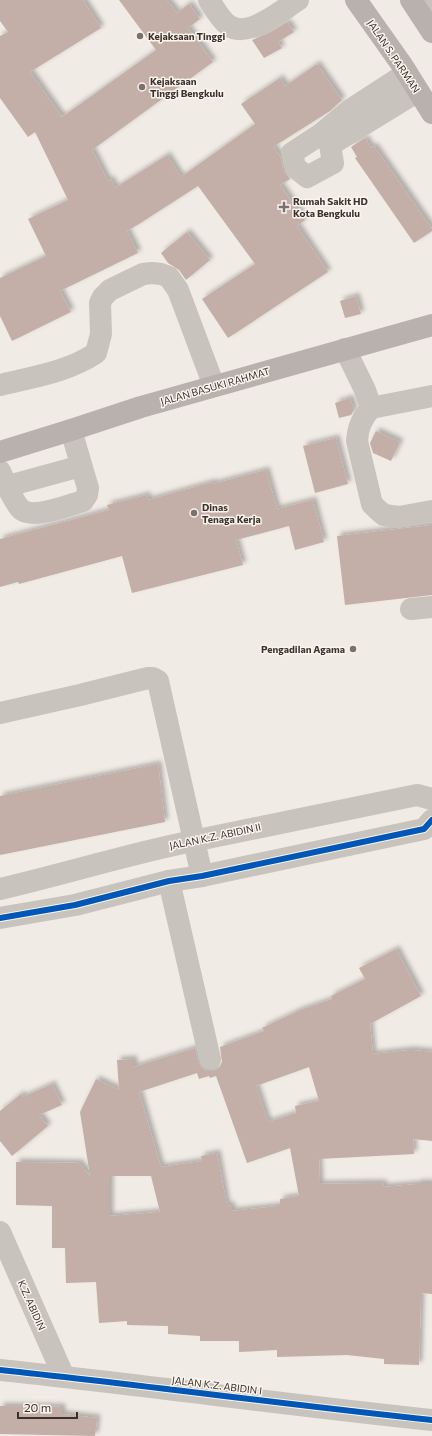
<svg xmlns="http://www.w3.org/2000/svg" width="432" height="1436" font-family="Commissioner,sans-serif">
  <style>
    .building { fill: #c3afa7; fill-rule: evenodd; filter: url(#shadow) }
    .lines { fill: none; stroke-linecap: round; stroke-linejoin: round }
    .minor { stroke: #c9c3be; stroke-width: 22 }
    .major { stroke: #b8b1ad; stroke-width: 22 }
    .cycleway-casing { stroke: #fbf5ee; stroke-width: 8 }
    .cycleway { stroke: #0057b8; stroke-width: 6 }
    .poi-dot { fill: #7a716c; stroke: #fbf5ee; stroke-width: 1.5 }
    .labels { text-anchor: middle; stroke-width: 3; stroke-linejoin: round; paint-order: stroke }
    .poi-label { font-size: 10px; font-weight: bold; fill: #3b302b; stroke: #fbf5ee; text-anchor: start }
    .street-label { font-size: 10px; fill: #3b302b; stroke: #fbf5ee }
  </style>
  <defs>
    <filter id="shadow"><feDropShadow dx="3.5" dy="-3.5" stdDeviation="2" flood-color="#0004"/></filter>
  </defs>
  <rect width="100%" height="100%" fill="#f0ebe5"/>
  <g class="building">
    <polygon points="0,0 83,0 101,28 30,72 62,117 156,50 119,0 167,0 177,13 189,4 200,19 188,28 213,62 92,150 108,181 111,179 115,188 167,155 181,177 255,124 241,104 280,78 285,86 317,64 342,100 330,111 273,147 280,156 283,170 290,179 280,185 305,220 297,226 328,272 228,338 202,299 255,264 198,186 139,224 127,231 138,253 60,291 71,312 12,341 0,316 0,278 46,256 28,219 68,200 35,132 28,137 0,98 0,36 8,32 0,21"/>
    <polygon points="287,22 294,32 278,42 282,48 264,58 252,40 269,33"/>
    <polygon points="365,138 371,148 374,146 432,229 432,231 414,243 355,158 357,157 351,147"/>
    <polygon points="187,232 210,260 186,280 179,270 168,263 161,253"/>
    <polygon points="356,296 361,314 345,318 340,301"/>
    <polygon points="350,398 354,410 351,415 339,418 335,403"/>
    <polygon points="376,431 400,442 391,461 373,453 370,443"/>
    <polygon points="336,438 348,484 315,493 303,446"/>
    <polygon points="266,470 277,509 313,500 324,542 295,550 289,526 236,540 243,565 132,593 122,556 19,584 18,582 0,587 0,539 109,510 107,505 147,495 148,500 213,482 213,484"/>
    <polygon points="432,525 432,595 345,605 337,536"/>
    <polygon points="158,764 165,822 0,855 0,796"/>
    <path d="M396,949L421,996L370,1024L373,1054L411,1050L432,1052V1141L413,1139L414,1154L319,1159L320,1184L383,1183L384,1187L418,1184V1183H432V1294L421,1293L419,1365L384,1364V1359L347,1355L277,1357V1350L239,1352V1341H200V1336L168,1334V1326L127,1325V1321L99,1323L96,1282L66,1283L65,1248H52V1206L16,1205V1162L79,1163L90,1176L80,1112L96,1079L119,1090L117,1060L134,1059V1067L195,1048L198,1062L201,1067L207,1071H213L219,1068L222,1062L220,1047L264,1031L262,1028L300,1010L332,999L331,996L365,979L359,968ZM309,1067L319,1101L295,1106L296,1113L268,1122L256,1086ZM197,1073L199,1079L209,1076L210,1078L216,1076L247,1163L290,1148L299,1196L280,1199V1206L232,1211V1205L227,1206L217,1153L201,1156L202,1161L161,1167L139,1092ZM110,1176H151L160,1212L110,1216Z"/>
    <polygon points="52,1084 62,1105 39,1115 48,1126 12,1156 0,1141 0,1111 21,1094 23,1097"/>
    <polygon points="0,1406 62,1407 62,1414 97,1418 95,1436 0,1434"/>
  </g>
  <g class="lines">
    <g class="minor">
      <path d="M209,0C214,8 220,19 228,25C247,40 282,10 298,0"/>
      <polyline points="420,13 432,1"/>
      <polyline points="407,73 350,110 321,134 292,153 295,167 307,177 333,163 330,145 418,91"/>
      <polyline points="345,349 365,390 371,408 432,396"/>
      <path d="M0,385C32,377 68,372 96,353L101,334L100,303L103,297L110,290L143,274L152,273L161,274L169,277L178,290L214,386"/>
      <path d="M371,408C362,418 358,427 357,441L372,504L378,510L384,515L399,517L432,511"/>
      <path d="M0,471C4,480 15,505 22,510C34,519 69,505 83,501L87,495L88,488L71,430"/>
      <polyline points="8,486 81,466"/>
      <polyline points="411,609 432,607"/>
      <polyline points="0,713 80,695 148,678 153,678 158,681 202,876"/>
      <polyline points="169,881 210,1059"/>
      <path d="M0,889C65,874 128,854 193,841L417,795L432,799"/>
      <polyline points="0,918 75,905 169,881 202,876 424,829 432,820"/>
      <polyline points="0,1232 64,1377"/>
      <path d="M0,1370C144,1385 288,1405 432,1420"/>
    </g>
    <g class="major">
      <polyline points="356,0 402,65 432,113"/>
      <polyline points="411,0 432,32"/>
      <polyline points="0,452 71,430 141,407 432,325"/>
    </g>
    <defs>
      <g id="cycleway">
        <polyline points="0,918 75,905 169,881 202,876 424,829 432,820"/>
        <path d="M0,1370C144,1385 288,1405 432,1420"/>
      </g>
    </defs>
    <use href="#cycleway" class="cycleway-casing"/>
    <use href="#cycleway" class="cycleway"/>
  </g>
  <g class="poi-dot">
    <circle cx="140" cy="36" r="4"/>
    <circle cx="142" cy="87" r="4"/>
    <path d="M282 201h4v4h4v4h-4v4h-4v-4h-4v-4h4z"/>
    <circle cx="194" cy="513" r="4"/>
    <circle cx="353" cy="649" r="4"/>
  </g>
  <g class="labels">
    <g class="poi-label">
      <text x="148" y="40">Kejaksaan Tinggi</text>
      <text x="150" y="85">Kejaksaan<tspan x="150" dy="12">Tinggi Bengkulu</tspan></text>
      <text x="293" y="205">Rumah Sakit HD<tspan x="293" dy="12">Kota Bengkulu</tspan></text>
      <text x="202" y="511">Dinas<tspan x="202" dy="12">Tenaga Kerja</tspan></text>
      <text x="345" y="653" text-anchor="end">Pengadilan Agama</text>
    </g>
    <g class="street-label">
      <text transform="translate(394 56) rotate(56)" y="4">JALAN S. PARMAN</text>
      <text transform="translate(215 386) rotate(-16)" y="4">JALAN BASUKI RAHMAT</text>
      <text transform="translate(215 836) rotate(-12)" y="4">JALAN K.Z. ABIDIN II</text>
      <text transform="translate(32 1305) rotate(66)" y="4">K.Z. ABIDIN</text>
      <text transform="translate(217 1385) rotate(7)" y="4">JALAN K.Z. ABIDIN I</text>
    </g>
  </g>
  <path d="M18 1412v6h59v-6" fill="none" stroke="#3b302b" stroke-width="2"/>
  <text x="24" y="1412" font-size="12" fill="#3b302b" stroke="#fbf5ee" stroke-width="3" paint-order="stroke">20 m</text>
</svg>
